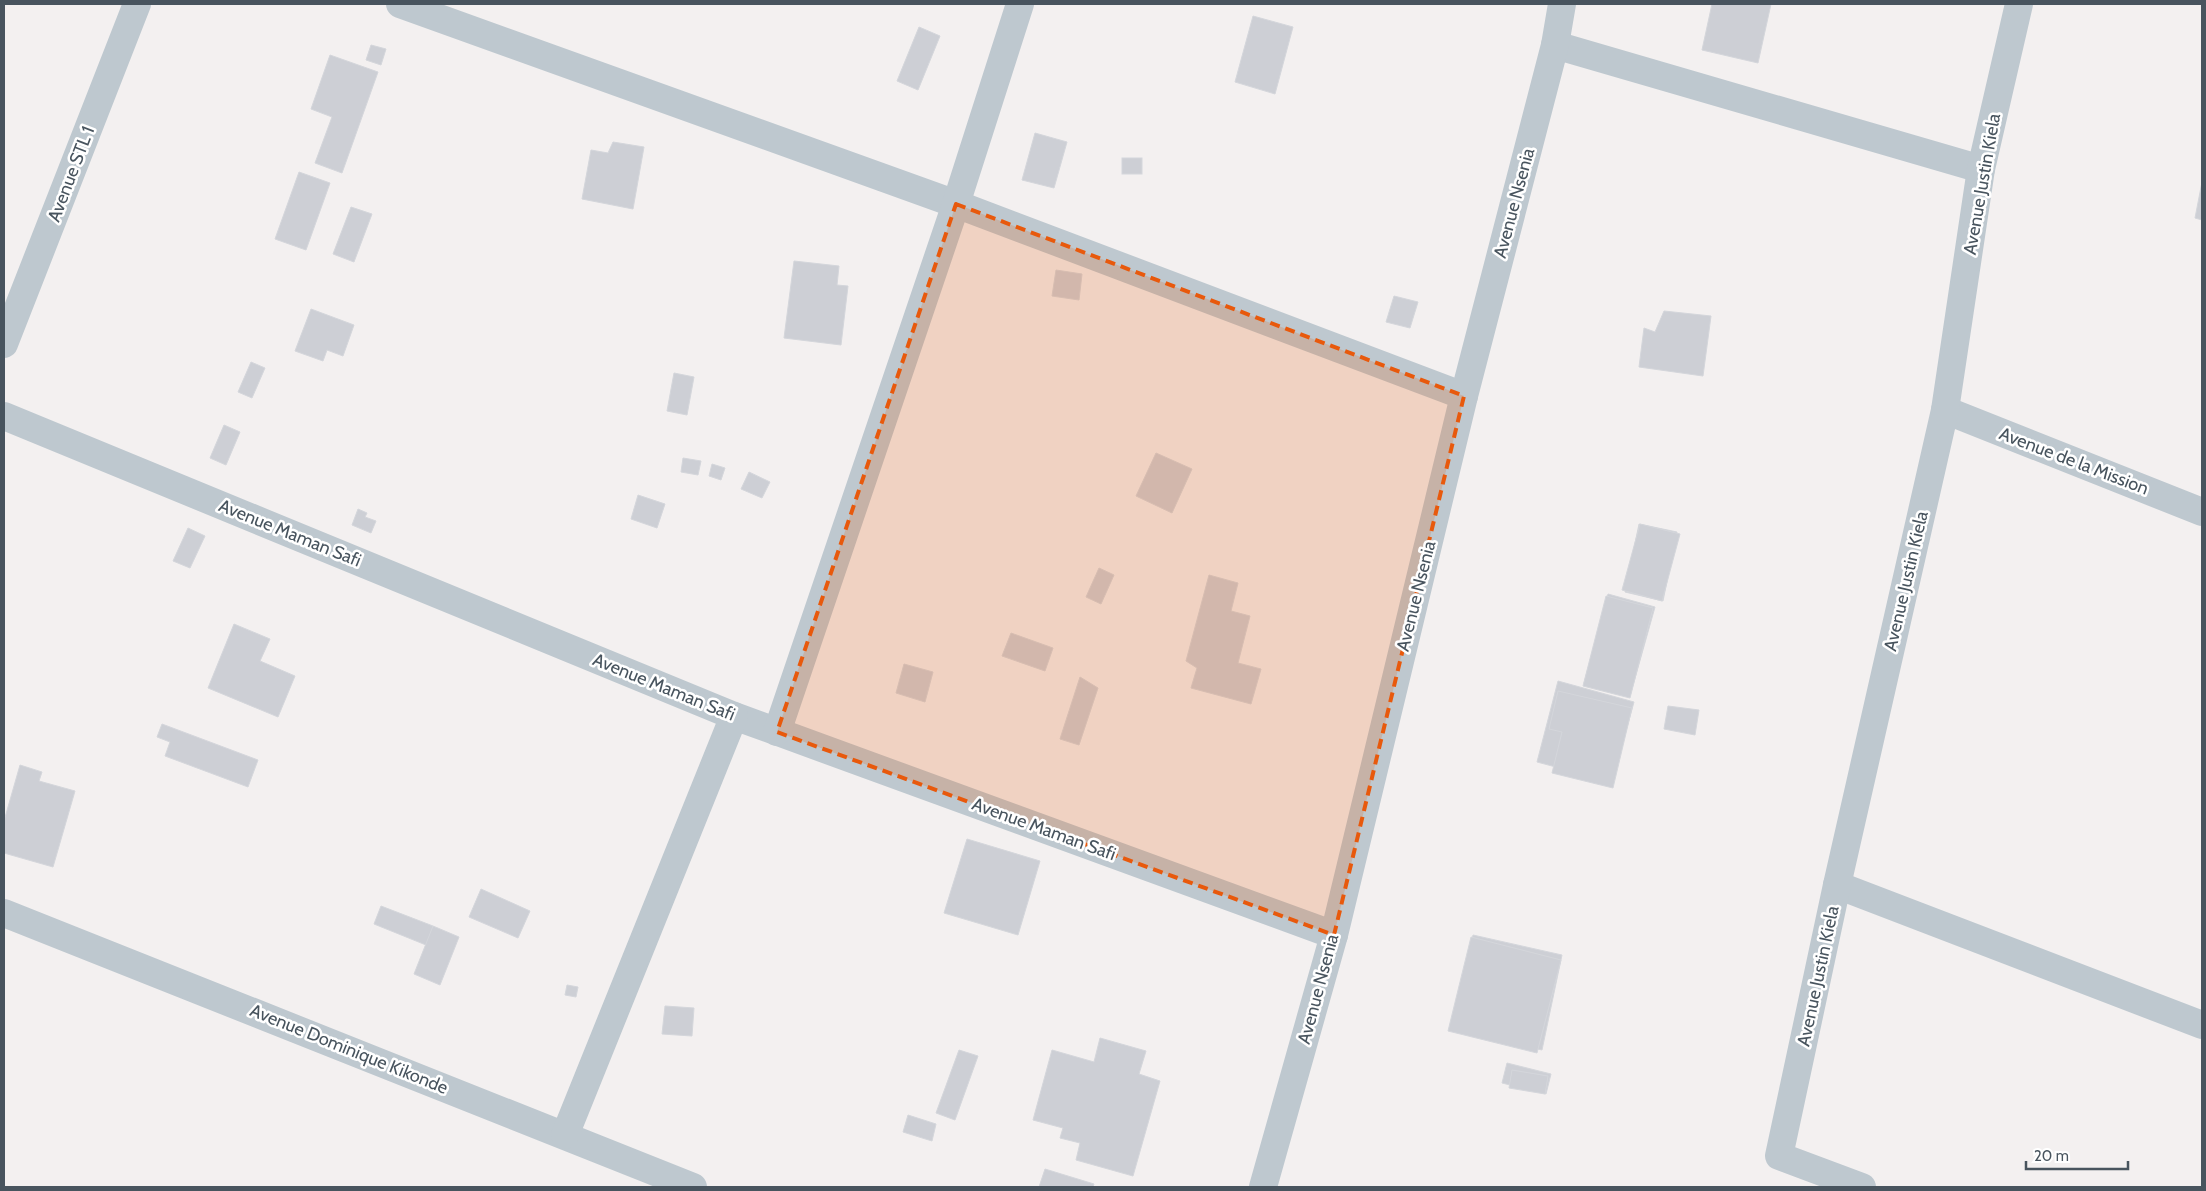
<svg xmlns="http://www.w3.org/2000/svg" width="2206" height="1191" font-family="Cabin,sans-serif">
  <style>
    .building { fill: #cdcfd5; stroke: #d4d6db }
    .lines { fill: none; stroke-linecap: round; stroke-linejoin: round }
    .street { stroke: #bec8cf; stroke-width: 28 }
    .marked { fill: #e8590c; fill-opacity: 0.2; stroke: #e8590c; stroke-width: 4; stroke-dasharray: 10 6; stroke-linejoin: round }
    .labels { text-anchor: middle; stroke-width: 5; stroke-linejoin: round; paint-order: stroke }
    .street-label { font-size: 18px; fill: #48545e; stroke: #fff }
  </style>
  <rect width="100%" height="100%" fill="#f3f0f0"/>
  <g class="building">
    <polygon points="1712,4 1771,4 1758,63 1702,50"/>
    <polygon points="1253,16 1293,27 1275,94 1235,82"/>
    <polygon points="919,27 940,36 918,90 897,81"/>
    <polygon points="371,45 386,49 381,65 366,60"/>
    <polygon points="330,55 378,72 342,173 315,163 332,117 311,109"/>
    <polygon points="1035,133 1067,142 1054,188 1022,180"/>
    <polygon points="613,142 644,147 633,209 582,199 591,150 608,153"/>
    <rect x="1122" y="158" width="20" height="16"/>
    <polygon points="299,172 330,183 306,250 275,239"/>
    <polygon points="2202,182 2202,220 2195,218"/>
    <polygon points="351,207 372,214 354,262 333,254"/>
    <polygon points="794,261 839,266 837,285 848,286 841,345 784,338"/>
    <polygon points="1056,270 1082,274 1079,300 1052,296"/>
    <polygon points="1394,296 1418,302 1410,328 1386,322"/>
    <polygon points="311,309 354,325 343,356 327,350 323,361 295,351"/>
    <polygon points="1664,311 1711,316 1703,376 1639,367 1644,328 1655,332"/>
    <polygon points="251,362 265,368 252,398 238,392"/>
    <polygon points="674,373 694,377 687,415 667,411"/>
    <polygon points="224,425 240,432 226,465 210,458"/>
    <polygon points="1156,453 1192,469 1172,513 1136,496"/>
    <polygon points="683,458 701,461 698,475 681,472"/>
    <polygon points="712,464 725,468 721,480 709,476"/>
    <polygon points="749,472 770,482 762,498 741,489"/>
    <polygon points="638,495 665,504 657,528 631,519"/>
    <polygon points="358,509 367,513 365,517 376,521 371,533 352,525"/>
    <polygon points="1639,524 1677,532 1663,601 1625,592"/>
    <polygon points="1640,524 1680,534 1662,601 1622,590"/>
    <polygon points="188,528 205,536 190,568 173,561"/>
    <polygon points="1099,568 1114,575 1101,604 1086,597"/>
    <polygon points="1209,575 1238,583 1231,611 1250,616 1238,663 1261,669 1251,704 1191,688 1197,668 1186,661"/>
    <polygon points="1608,594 1655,607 1630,696 1584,683"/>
    <polygon points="1606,596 1653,608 1630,698 1583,686"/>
    <polygon points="234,624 270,639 260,661 295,676 278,717 208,688"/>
    <polygon points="1011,633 1053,648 1045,671 1002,656"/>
    <polygon points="904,664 933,672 925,702 896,693"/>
    <polygon points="1080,677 1098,688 1079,745 1060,739"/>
    <polygon points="1558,681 1634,702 1612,782 1537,762"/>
    <polygon points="1558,691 1632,708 1613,788 1552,773 1562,732 1549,729"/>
    <polygon points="1668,706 1699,710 1695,735 1664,729"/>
    <polygon points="162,724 258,760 248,787 165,756 170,742 157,737"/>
    <polygon points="20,765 42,772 39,781 75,791 53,867 4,853 4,821"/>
    <polygon points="967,839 1040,861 1018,935 944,913"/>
    <polygon points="481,889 530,911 518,938 469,917"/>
    <polygon points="381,906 433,926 426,945 374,924"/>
    <polygon points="433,926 459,937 440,985 414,974"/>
    <polygon points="1473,935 1562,955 1542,1050 1452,1030"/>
    <polygon points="1471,937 1561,960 1537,1053 1448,1031"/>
    <polygon points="567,985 578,987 576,997 565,995"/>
    <polygon points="665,1006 694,1008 692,1036 662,1034"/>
    <polygon points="1100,1038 1146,1051 1139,1074 1160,1081 1133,1176 1076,1160 1080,1143 1060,1138 1063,1128 1033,1120 1052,1050 1094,1062"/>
    <polygon points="959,1050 978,1056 955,1120 936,1113"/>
    <polygon points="1507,1063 1551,1074 1546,1094 1502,1083"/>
    <polygon points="1512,1070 1548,1076 1545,1094 1509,1088"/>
    <polygon points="908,1115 936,1124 932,1141 903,1132"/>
    <polygon points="1045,1169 1094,1184 1093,1187 1039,1187"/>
  </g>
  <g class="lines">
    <g class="street">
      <polyline points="400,4 956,204 1464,396"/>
      <polyline points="1555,45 1981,169"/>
      <polyline points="4,344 137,4"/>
      <polyline points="1945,410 2202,512"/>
      <polyline points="4,416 734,716 1334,935"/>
      <polyline points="777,732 956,204 1020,4"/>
      <polyline points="1837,885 2202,1025"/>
      <polyline points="4,913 693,1187"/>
      <polyline points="565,1135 734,716"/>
      <polyline points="1263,1187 1334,935 1464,396 1555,45 1562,4"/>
      <polyline points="1862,1187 1779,1156 1837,885 1945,410 1981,169 2019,4"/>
    </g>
  </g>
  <path class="marked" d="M956,204L1464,396L1334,935L777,732Z"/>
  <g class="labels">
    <g class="street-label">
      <text transform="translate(71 174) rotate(-69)" y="6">Avenue STL 1</text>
      <text transform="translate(1982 184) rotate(-80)" y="6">Avenue Justin Kiela</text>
      <text transform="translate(1514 203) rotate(-75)" y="6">Avenue Nsenia</text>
      <text transform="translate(2074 461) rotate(21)" y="6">Avenue de la Mission</text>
      <text transform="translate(290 533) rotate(22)" y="6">Avenue Maman Safi</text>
      <text transform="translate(1906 581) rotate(-77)" y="6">Avenue Justin Kiela</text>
      <text transform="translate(1416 596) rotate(-76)" y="6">Avenue Nsenia</text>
      <text transform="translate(664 687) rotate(22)" y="6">Avenue Maman Safi</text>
      <text transform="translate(1044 829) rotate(20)" y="6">Avenue Maman Safi</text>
      <text transform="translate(1818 976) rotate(-78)" y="6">Avenue Justin Kiela</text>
      <text transform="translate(1318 989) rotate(-75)" y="6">Avenue Nsenia</text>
      <text transform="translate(349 1049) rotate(22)" y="6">Avenue Dominique Kikonde</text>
    </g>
  </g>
  <rect width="2206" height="1191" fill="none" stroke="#48545e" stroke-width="10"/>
  <path d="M2026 1161v8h102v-8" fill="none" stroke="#48545e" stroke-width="2.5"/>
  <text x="2034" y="1161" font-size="15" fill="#48545e" stroke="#ffffff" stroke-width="4" paint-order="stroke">20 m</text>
</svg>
